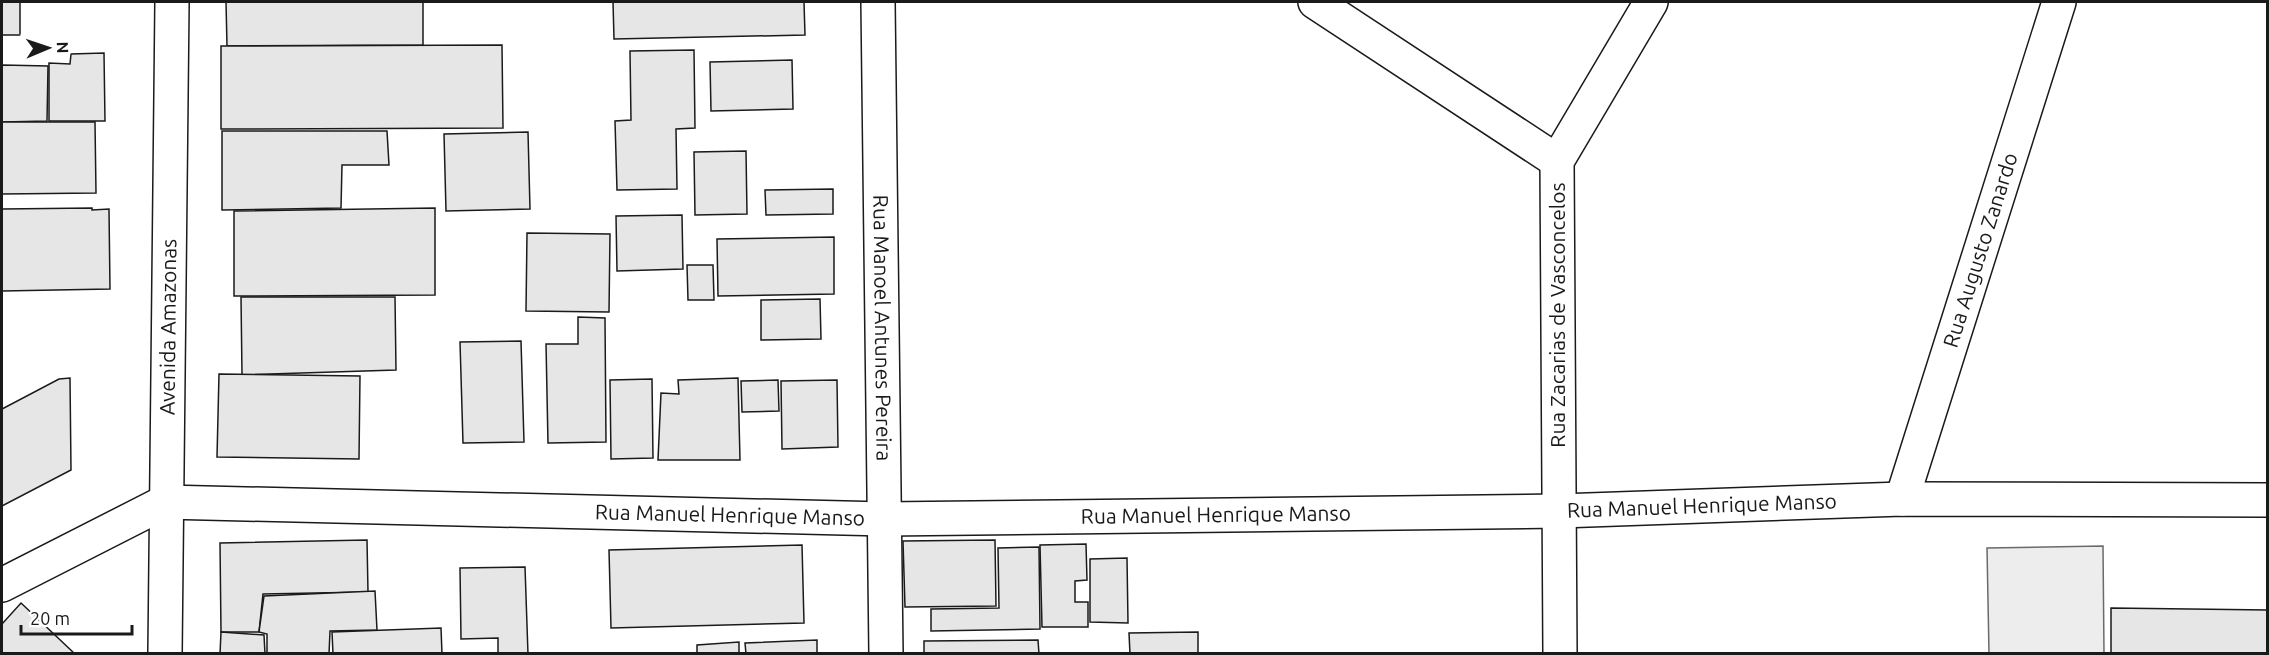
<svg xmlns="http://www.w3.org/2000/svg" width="2269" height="655" font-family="Ubuntu,sans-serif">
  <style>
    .parking { fill: #ededed; stroke: #6a6a6a; stroke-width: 1.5 }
    .building { fill: #e6e6e6; stroke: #1a1a1a; stroke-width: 1.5 }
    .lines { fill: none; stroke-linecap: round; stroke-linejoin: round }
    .street-casing { stroke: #1a1a1a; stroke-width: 36 }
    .secondary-casing { stroke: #1a1a1a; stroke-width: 36 }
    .primary-casing { stroke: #1a1a1a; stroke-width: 36 }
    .street { stroke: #fff; stroke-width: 33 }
    .secondary { stroke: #fff; stroke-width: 33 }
    .primary { stroke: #fff; stroke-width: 33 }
    .labels { text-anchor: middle; stroke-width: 4.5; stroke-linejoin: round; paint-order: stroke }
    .street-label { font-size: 21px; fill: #1a1a1a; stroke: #fff }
  </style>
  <rect width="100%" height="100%" fill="#fff"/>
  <polygon class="parking" points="2103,546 2104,653 1989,653 1987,548"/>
  <g class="building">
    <rect x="2" y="2" width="18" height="33"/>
    <polygon points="226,2 423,2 423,45 227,46"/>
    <polygon points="613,2 804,2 805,35 614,39"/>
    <polygon points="502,45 503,128 221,129 221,46"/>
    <polygon points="694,50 695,128 676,129 677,189 617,190 615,121 631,120 630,51"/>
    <polygon points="104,53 105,121 49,121 49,63 70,64 71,54"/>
    <polygon points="792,60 793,109 711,111 710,62"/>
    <polygon points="2,65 48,66 47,121 2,122"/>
    <polygon points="2,122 95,122 96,193 2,194"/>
    <polygon points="222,131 387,131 389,165 342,165 341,208 222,210"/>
    <polygon points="528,132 530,209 446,211 444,134"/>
    <polygon points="746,151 747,214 695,215 694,152"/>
    <polygon points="833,189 833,214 766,215 765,190"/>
    <polygon points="92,208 92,210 109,209 110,289 2,291 2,209"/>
    <polygon points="435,208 435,295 234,296 234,211"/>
    <polygon points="682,215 683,269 617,271 616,216"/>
    <polygon points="527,233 610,234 609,312 526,311"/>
    <polygon points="834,237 834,294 718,296 717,239"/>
    <polygon points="687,265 713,265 714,300 688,300"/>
    <polygon points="241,297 395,297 396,370 242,375"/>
    <polygon points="820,299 821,339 761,340 761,300"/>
    <polygon points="578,317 605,318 606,442 548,443 546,344 578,344"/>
    <polygon points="521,341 524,442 463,443 460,342"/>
    <polygon points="219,374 360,376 359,459 217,457"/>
    <polygon points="70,378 71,470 2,506 2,409 59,379"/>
    <polygon points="738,378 740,460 658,460 661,393 679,394 678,380"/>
    <polygon points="652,379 653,458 611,459 610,380"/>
    <polygon points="778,380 779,411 742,412 741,381"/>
    <polygon points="837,380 838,447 782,449 781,381"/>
    <polygon points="367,540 368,592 263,594 259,632 221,632 220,543"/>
    <polygon points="995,540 996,606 905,607 903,541"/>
    <polygon points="1086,544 1087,580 1075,581 1075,602 1088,602 1088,627 1042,627 1040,545"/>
    <polygon points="802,545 804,623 611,628 609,550"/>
    <polygon points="1039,547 1040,629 931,631 931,609 999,608 998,548"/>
    <polygon points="1127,558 1128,623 1090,622 1090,559"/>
    <polygon points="525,567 528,654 498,654 498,638 461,639 460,568"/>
    <polygon points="375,591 377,630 330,631 329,654 267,654 267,634 259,632 264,596"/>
    <polygon points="21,603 75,654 2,654 2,624"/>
    <polygon points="2111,608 2268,610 2268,654 2111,654"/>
    <polygon points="441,628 442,654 333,654 332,632"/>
    <polygon points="221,632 264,635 265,654 220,654"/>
    <polygon points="1198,632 1198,654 1130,654 1129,633"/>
    <polygon points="817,640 817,654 746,654 745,643"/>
    <polygon points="1038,640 1039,654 924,654 924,641"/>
    <polygon points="739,642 739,654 697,654 697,645"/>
  </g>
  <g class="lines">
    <defs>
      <g id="street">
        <path id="s1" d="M878,2L886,654"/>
        <polyline points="1315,2 1557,161"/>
        <path id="s2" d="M1902,499L2059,2"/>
        <path id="s3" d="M1560,511L1902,499L2268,500"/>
      </g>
      <g id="secondary">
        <path id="s4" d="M2,585L165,502L885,519L1560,511"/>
        <polyline points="1560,654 1557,161 1651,2"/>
      </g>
      <g id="primary">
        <path id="s5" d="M165,654L172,2"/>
      </g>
    </defs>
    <use href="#street" class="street-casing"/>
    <use href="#secondary" class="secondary-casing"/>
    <use href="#primary" class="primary-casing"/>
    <use href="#street" class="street"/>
    <use href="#secondary" class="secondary"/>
    <use href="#primary" class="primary"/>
  </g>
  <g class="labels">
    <g class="street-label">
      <text dy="7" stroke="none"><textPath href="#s2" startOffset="261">Rua Augusto Zanardo</textPath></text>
      <text transform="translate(1558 315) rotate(-90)" y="7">Rua Zacarias de Vasconcelos</text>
      <text dy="7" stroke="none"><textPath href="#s5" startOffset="327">Avenida Amazonas</textPath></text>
      <text dy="7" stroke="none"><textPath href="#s1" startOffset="326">Rua Manoel Antunes Pereira</textPath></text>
      <text dy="7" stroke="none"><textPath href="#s3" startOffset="142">Rua Manuel Henrique Manso</textPath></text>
      <text dy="7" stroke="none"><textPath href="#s4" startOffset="748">Rua Manuel Henrique Manso</textPath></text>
      <text dy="7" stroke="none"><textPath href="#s4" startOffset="1234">Rua Manuel Henrique Manso</textPath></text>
    </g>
  </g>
  <rect width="2269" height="655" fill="none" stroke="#1a1a1a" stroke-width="6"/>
  <g transform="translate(48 48) rotate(88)" stroke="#ffffff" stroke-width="4.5" paint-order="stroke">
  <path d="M0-4.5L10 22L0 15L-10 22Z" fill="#1a1a1a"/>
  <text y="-9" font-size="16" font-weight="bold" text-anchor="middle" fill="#1a1a1a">N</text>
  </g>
  <path d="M21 625v9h111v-9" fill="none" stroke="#1a1a1a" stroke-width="3"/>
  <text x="30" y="625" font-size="18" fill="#1a1a1a" stroke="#ffffff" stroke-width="4.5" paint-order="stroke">20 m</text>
</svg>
